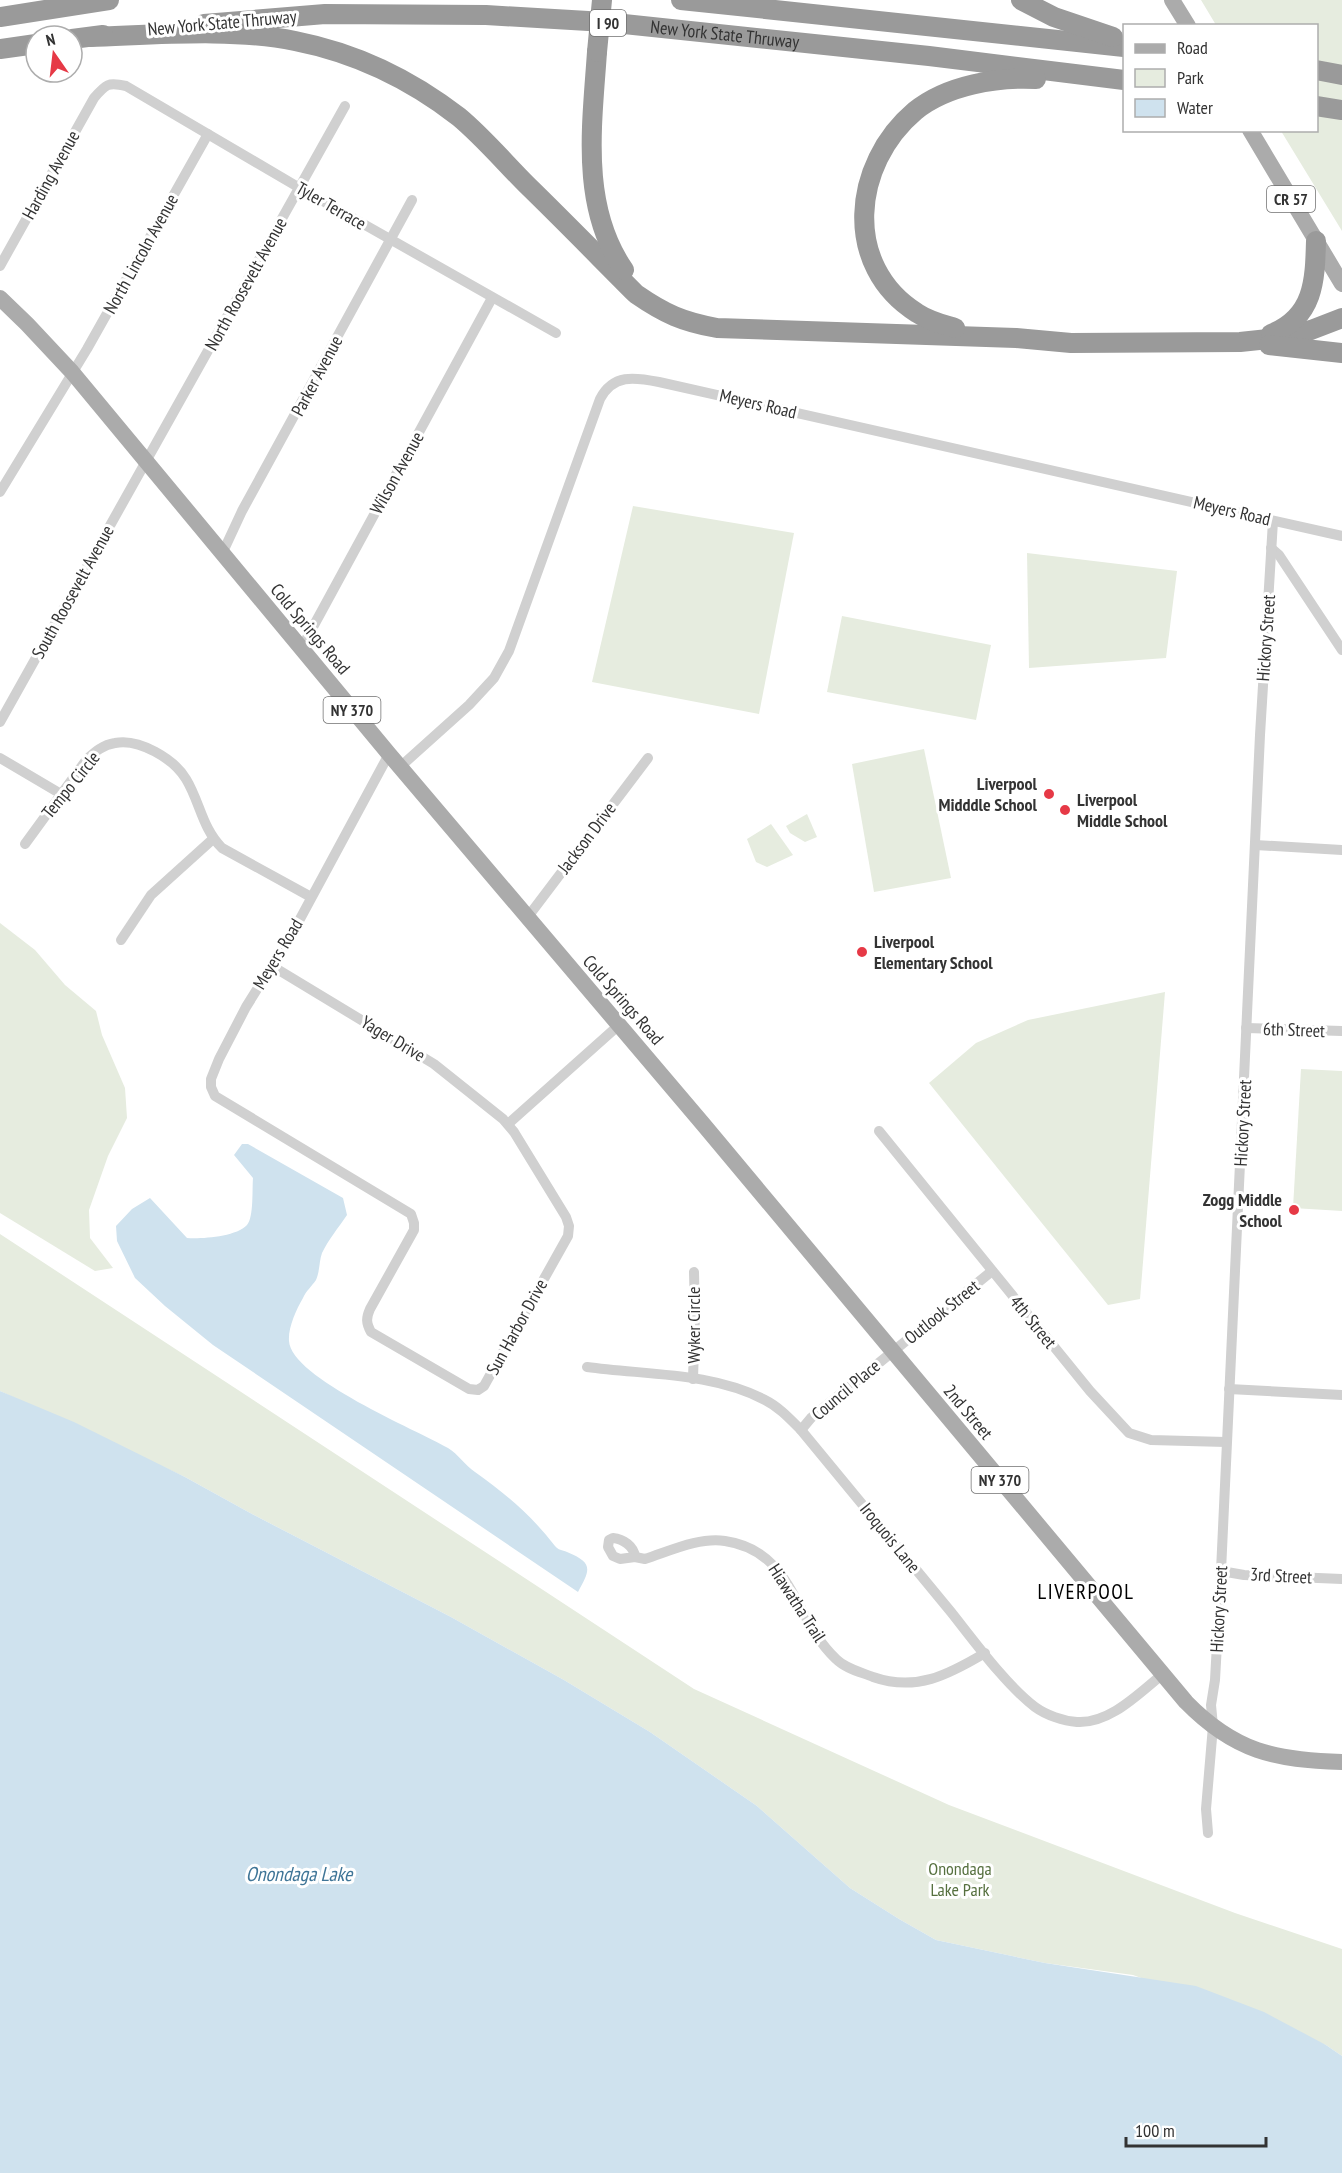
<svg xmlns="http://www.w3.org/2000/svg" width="1342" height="2173" font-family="'PT Sans Narrow',sans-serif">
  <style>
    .green { fill: #e6ecdf }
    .water { fill: #cfe2ee }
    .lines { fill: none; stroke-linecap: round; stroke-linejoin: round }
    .street { stroke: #d0d0d0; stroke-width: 10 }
    .primary { stroke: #ababab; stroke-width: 16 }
    .highway { stroke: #9a9a9a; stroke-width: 20 }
    .highway-bridge { stroke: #9a9a9a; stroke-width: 20 }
    .poi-dot { fill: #e63946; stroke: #fff; stroke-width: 2 }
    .labels { text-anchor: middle; stroke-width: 6; stroke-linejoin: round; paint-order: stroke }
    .shield { fill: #fff; stroke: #707070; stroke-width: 1.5 }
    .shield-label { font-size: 16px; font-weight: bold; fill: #333 }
    .street-label { font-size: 18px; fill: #333; stroke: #fff }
    .poi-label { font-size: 18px; font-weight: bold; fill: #333; stroke: #fff; text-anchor: end }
    .park-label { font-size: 18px; fill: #56703f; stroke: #fff }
    .water-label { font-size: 20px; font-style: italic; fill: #3f7597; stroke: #fff }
    .quarter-label { font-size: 21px; letter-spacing: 1.5px; fill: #000; stroke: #fff }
  </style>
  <rect width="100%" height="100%" fill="#fff"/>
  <g class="green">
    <polygon points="1201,0 1342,0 1342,231 1281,131 1316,130 1316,26 1216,25"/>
    <polygon points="633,506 794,533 759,714 592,682"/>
    <polygon points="1027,553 1177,571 1166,658 1029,668"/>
    <polygon points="842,616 991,645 976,720 827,692"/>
    <polygon points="924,749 951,878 874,892 852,764"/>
    <polygon points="807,814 817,837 805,842 790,833 786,826"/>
    <polygon points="771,824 793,855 767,867 756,862 747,839"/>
    <polygon points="0,923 35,950 65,985 96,1011 102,1035 125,1088 127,1118 108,1156 89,1210 90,1238 113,1268 95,1271 0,1213"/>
    <polygon points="1165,992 1140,1299 1108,1305 929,1083 976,1043 1028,1020"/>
    <polygon points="1301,1069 1342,1071 1342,1211 1293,1208"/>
    <polygon points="0,1234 694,1689 949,1805 1235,1913 1342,1949 1342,2056 1326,2045 1133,1975 1045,1963 936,1940 899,1919 850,1888 757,1806 650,1732 564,1680 451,1617 252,1514 185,1477 0,1391"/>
  </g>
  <g class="water">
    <path d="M242,1144H248L343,1198L347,1215C339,1227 328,1240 322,1253C319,1261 320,1271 316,1280C312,1286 306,1291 303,1298C296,1310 288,1328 289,1341C291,1378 417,1430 448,1448C458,1454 465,1465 475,1472C507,1495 531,1515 555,1546C558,1550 562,1550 567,1552C594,1563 590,1570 578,1592L213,1345L165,1306L135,1278L117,1241L116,1226L132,1209L150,1198L187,1238C201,1239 236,1237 247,1225C254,1217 252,1189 253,1178L234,1155Z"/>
    <polygon points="0,1391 74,1422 185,1477 252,1514 451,1617 564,1680 650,1732 757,1806 850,1888 899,1919 936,1940 1045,1963 1196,1986 1264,2012 1326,2045 1342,2056 1342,2173 0,2173"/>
  </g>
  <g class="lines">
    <g class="street">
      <path d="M0,266L94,98C106,84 108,82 126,86L298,187L556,333"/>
      <polyline points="0,492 87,349 208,134"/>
      <polyline points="1271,548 1279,555 1342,650"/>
      <polyline points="222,554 242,511 412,200"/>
      <polyline points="301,649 492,298"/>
      <polyline points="0,722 345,106"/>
      <polyline points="0,758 61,794"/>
      <path d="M400,767L469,705L494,678L509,651L600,399C613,374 634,377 659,382L1342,536"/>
      <path d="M25,844L87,759C96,751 103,745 115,743C139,738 174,759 186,779C200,802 202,828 222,848L311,897"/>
      <polyline points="1255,845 1342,850"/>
      <polyline points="527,918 648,758"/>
      <polyline points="121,940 151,895 213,839"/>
      <path d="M272,966L434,1064L503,1119L514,1132L566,1217L569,1226L568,1236L484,1386L478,1390L469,1389L371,1332C366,1323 366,1318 370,1309L414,1230V1223L411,1214L215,1096L211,1087V1079L219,1059L246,1007L294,930L389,754"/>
      <polyline points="1246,1028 1342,1031"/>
      <polyline points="508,1124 619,1025"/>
      <polyline points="879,1131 1090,1391 1129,1433 1151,1440 1226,1442"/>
      <path d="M587,1367C645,1375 712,1372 765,1400C779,1407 790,1419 801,1430C851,1491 901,1551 951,1612C974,1641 1006,1685 1035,1707C1046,1715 1063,1721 1077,1722C1110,1724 1139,1693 1163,1674"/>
      <polyline points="693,1379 695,1314 694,1272"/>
      <polyline points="1229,1389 1342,1395"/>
      <polyline points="801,1430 811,1418 992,1271"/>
      <path d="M613,1538C623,1539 634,1546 635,1557L620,1559L613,1556L608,1547L609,1540Z"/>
      <path d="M635,1557L645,1559C670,1551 699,1537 725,1541C794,1551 793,1619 836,1659C846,1669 861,1672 873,1677C916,1692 948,1675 985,1653"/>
      <polyline points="1221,1571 1244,1575 1342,1579"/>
      <polyline points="1208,1833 1206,1809 1213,1726 1211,1705 1215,1680 1221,1571 1260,735 1273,521"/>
    </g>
    <g class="primary">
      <polyline points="1172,0 1188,26"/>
      <polyline points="1250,130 1342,284"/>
      <path d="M0,298L27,324L72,372L389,754L703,1124L1186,1702C1235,1752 1275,1760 1342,1762"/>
    </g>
    <g class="highway">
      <polyline points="681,0 1124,47"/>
      <polyline points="1021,0 1054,17 1113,37"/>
      <polyline points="0,17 109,0"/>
      <path id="s1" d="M204,24L325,14L486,15L605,22L929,56L1124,80"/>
      <path d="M90,37C154,35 233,28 295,41C356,53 410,79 459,117C483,137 505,163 527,185C564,221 600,258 636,294C665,314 683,322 717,328L1016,338L1071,343L1240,342L1278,338L1311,330L1342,318"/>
      <polyline points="72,39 103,35"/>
      <polyline points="0,49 36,44"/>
      <path d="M597,52C592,126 580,206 624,270"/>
      <polyline points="1316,70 1342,75"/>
      <polyline points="1316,106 1342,110"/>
      <path d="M955,328C942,324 929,321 917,313C842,266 852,164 915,111C947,85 997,77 1036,79"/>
      <path d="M1271,334C1314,317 1315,281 1316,241"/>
      <polyline points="1269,345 1342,353"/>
    </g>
    <polyline class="highway-bridge" points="597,52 602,0"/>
  </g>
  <g class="poi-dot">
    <circle cx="1049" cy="794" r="6"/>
    <circle cx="1065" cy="810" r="6"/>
    <circle cx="862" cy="952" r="6"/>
    <circle cx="1294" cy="1210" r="6"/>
  </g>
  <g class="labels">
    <g class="shield">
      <rect x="590" y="10" width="36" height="26" rx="4.5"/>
      <rect x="1267" y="186" width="48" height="26" rx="4.5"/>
      <rect x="323.5" y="697" width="57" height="26" rx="4.5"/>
      <rect x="971.5" y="1467" width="57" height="26" rx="4.5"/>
    </g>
    <g class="shield-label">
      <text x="608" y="29">I 90</text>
      <text x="1291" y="205">CR 57</text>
      <text x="352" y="716">NY 370</text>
      <text x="1000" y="1486">NY 370</text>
    </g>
    <g class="street-label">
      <text transform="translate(222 23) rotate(-5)" y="6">New York State Thruway</text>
      <text dy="6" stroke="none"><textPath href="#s1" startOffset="522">New York State Thruway</textPath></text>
      <text transform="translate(51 175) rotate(-61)" y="6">Harding Avenue</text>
      <text transform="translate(331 206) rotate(30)" y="6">Tyler Terrace</text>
      <text transform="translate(141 254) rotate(-61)" y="6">North Lincoln Avenue</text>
      <text transform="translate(246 284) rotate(-61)" y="6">North Roosevelt Avenue</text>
      <text transform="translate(317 376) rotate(-62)" y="6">Parker Avenue</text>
      <text transform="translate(758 404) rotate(13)" y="6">Meyers Road</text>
      <text transform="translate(397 473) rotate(-61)" y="6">Wilson Avenue</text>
      <text transform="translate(1232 511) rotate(13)" y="6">Meyers Road</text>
      <text transform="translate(73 592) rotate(-61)" y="6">South Roosevelt Avenue</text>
      <text transform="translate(310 629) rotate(50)" y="6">Cold Springs Road</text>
      <text transform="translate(1266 638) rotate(-86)" y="6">Hickory Street</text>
      <text transform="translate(71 785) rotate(-51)" y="6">Tempo Circle</text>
      <text transform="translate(587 838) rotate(-53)" y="6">Jackson Drive</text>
      <text transform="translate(278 954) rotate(-59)" y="6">Meyers Road</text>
      <text transform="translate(623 1000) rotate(49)" y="6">Cold Springs Road</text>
      <text transform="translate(1294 1030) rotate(2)" y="6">6th Street</text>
      <text transform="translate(393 1039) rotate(31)" y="6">Yager Drive</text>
      <text transform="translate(1243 1123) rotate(-87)" y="6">Hickory Street</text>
      <text transform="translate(942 1312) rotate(-39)" y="6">Outlook Street</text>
      <text transform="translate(1033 1322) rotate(51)" y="6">4th Street</text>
      <text transform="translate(694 1325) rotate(-90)" y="6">Wyker Circle</text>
      <text transform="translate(517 1327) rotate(-61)" y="6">Sun Harbor Drive</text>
      <text transform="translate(846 1390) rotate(-40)" y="6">Council Place</text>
      <text transform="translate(968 1412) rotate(50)" y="6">2nd Street</text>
      <text transform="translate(890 1538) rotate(51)" y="6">Iroquois Lane</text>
      <text transform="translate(1281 1576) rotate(3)" y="6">3rd Street</text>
      <text transform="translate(797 1603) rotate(57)" y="6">Hiawatha Trail</text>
      <text transform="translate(1219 1609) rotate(-87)" y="6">Hickory Street</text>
    </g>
    <g class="poi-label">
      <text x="1037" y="790">Liverpool<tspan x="1037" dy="21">Midddle School</tspan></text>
      <text x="1077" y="806" text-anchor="start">Liverpool<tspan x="1077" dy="21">Middle School</tspan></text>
      <text x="874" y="948" text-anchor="start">Liverpool<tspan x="874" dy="21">Elementary School</tspan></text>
      <text x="1282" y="1206">Zogg Middle<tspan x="1282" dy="21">School</tspan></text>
    </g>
    <g class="park-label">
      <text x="960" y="1875">Onondaga<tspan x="960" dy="21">Lake Park</tspan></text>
    </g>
    <g class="water-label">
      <text x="299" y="1881">Onondaga Lake</text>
    </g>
    <g class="quarter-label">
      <text x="1086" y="1599">LIVERPOOL</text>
    </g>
  </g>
  <rect x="1123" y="24" width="195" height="108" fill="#ffffff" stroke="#adadad" stroke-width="1.5"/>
  <rect x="1135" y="44" width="30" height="9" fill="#ababab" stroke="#adadad" stroke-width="1.5"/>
  <text x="1177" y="54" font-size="18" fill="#333333">Road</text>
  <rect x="1135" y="69" width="30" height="18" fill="#e6ecdf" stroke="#adadad" stroke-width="1.5"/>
  <text x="1177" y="84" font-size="18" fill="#333333">Park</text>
  <rect x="1135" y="99" width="30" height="18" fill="#cfe2ee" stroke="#adadad" stroke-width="1.5"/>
  <text x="1177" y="114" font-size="18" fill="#333333">Water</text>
  <g transform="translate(54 54) rotate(346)"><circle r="28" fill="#ffffff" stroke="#adadad" stroke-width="1.5"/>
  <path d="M0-4.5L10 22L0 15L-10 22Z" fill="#e63946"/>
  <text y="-9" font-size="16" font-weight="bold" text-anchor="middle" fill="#333333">N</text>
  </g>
  <path d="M1126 2137v9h140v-9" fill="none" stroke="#333333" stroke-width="3"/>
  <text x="1135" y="2137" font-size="18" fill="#333333" stroke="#ffffff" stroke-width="4.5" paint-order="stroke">100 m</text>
</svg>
